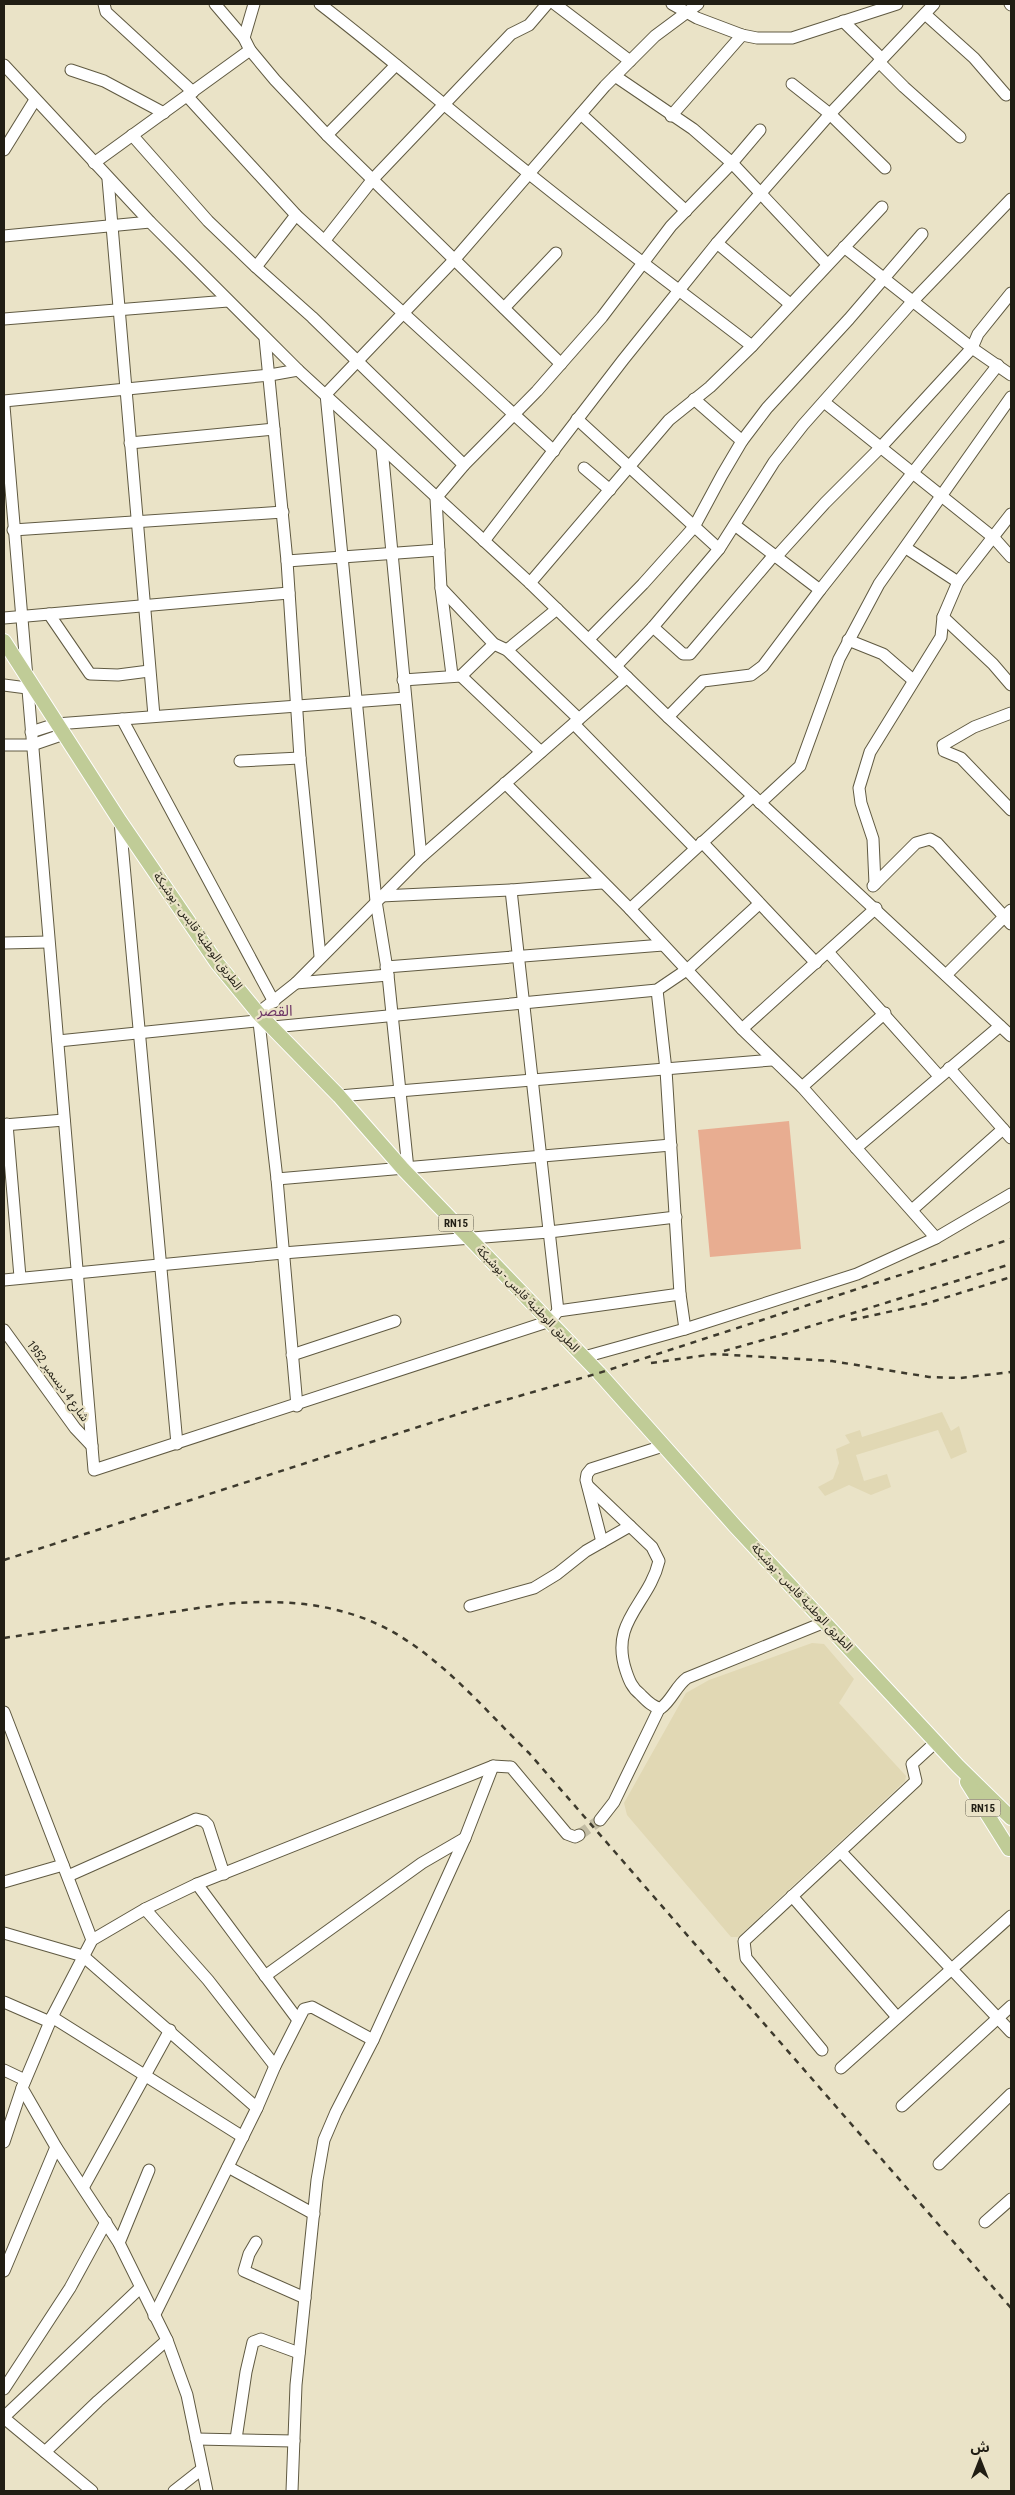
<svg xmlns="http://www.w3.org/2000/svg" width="1015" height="2495" font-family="'Roboto Condensed','Noto Sans Arabic',sans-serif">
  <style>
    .built { fill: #e1d8b4 }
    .grass { fill: #e8ad91 }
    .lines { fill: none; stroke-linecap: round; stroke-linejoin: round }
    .minor-tunnel { stroke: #c2bca3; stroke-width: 11; stroke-dasharray: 11 5.5; stroke-linecap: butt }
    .minor-casing { stroke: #605a42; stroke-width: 13 }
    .major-casing { stroke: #fff; stroke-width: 16 }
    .minor { stroke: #fff; stroke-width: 11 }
    .major { stroke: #c0cc97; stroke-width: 14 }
    .rail { stroke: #3d3a2d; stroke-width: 2.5; stroke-dasharray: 6 6; stroke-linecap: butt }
    .labels { text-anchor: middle; stroke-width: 4.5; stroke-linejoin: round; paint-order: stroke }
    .shield { fill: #eae3c7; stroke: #5d594a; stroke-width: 1 }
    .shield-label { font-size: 11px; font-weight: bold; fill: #211e14 }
    .street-label { font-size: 12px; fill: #211e14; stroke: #eae3c7 }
    .quarter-label { font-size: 15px; fill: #6e3766; stroke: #eae3c7 }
  </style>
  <rect width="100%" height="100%" fill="#eae3c7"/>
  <g class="built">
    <polygon points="942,1412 951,1431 959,1426 967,1452 951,1459 938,1430 856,1455 864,1481 887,1474 891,1487 871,1495 849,1485 825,1496 818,1487 833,1479 839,1463 836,1449 850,1443 845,1435 860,1430 862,1437"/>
    <polygon points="812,1643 824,1644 854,1679 839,1703 906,1776 905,1781 738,1937 731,1937 627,1815 624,1803 686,1693 709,1680"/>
  </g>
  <polygon class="grass" points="789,1121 801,1249 710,1257 698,1130"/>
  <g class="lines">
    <polyline class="minor-tunnel" points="579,1835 600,1820"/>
    <defs>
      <g id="minor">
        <polyline points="104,4 106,12 193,92"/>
        <polyline points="215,4 244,38"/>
        <polyline points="254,4 244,38 250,50 275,80 327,135 561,364"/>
        <path d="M320,4C389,57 454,114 522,168C597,229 675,287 752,346"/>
        <polyline points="555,4 630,61"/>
        <polyline points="672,4 697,18 742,35 757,38 792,38 897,4"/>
        <polyline points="1010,4 1011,5"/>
        <polyline points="925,14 974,58 1006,95"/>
        <polyline points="843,21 882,59"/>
        <polyline points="879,62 904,87 960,137"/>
        <polyline points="4,65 150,222 298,370 530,583 668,717 1011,1036"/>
        <polyline points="71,70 104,81 164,113"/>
        <polyline points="615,76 693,129 732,163 760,130"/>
        <polyline points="792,84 830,114 885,168"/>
        <polyline points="187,96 296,215 554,451"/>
        <polyline points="581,114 686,211"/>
        <polyline points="671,116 742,35"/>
        <polyline points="132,135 208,221 256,267 312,317 464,465"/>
        <polyline points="327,135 396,65"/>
        <polyline points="4,150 35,100"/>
        <polyline points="94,163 250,50"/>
        <polyline points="108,179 154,716"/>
        <polyline points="4,236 150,222"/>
        <polyline points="325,240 373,179 511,34 529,25 547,4"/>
        <polyline points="717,243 790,304"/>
        <polyline points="844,247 972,348 1011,375"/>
        <polyline points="256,267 296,215"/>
        <polyline points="504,308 556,253"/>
        <polyline points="4,319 228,301"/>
        <polyline points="265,338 287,561 300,758 320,956"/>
        <polyline points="694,399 742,441"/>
        <polyline points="4,401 270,375 298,370"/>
        <polyline points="824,402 994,538 1011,557"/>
        <polyline points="4,406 94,1470 550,1321 558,1311 680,1294"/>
        <polyline points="577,419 719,549"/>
        <polyline points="130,443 274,429"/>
        <polyline points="382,448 421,857"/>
        <polyline points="584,468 610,490"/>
        <polyline points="736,526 820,590"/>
        <polyline points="13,530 283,512"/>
        <polyline points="484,541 623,360 717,243 830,114 934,4"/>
        <polyline points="906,548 958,582"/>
        <polyline points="776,557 825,503 881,447 972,348 978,334 1011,293"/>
        <polyline points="287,561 439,550"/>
        <polyline points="530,583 669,420 710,387 752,346 882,207"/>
        <polyline points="441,588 494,644 507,650 579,719"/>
        <polyline points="49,614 90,674 118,675 149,671"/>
        <polyline points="943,617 993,664 1011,685"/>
        <polyline points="4,618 289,593"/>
        <polyline points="653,627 683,654 690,654 774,555"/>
        <polyline points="589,639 643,584 694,527 722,475 742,441 767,408 849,319 922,234"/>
        <polyline points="848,640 883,654 913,680"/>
        <polyline points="507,650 557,609"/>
        <polyline points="616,666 653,627 719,549 774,462 803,425 912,302 1011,199"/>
        <polyline points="452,675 441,588 436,498 464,465 537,391 602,317 671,226 732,163 827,264"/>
        <polyline points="461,676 541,752"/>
        <polyline points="403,680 461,676 494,644"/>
        <polyline points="4,685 27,688"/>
        <polyline points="1011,713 974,727 943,745 944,751 961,758 1011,810"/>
        <polyline points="668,717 703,681 751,675 763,666 820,590 998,365"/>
        <polyline points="122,719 274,1002"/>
        <polyline points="574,724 695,848"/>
        <polyline points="31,732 56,724 405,698"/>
        <polyline points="4,745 32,745 64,734"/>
        <polyline points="240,761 300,758"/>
        <polyline points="505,783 630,909 742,1029 802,1087 936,1238"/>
        <polyline points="760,803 800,766 839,659 879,584 1011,397"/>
        <polyline points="120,821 177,1444"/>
        <polyline points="702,842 816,963"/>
        <polyline points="875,884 873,839 861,803 859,788 870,752 941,637 943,617 958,582 1011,514"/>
        <polyline points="873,886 916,843 930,839 937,843 1011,924"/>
        <polyline points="511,890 558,1311"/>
        <polyline points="381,896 511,890 602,883"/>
        <polyline points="630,909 753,796"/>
        <polyline points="4,943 48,942"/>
        <polyline points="828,952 939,1076"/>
        <polyline points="386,967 663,945"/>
        <polyline points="946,975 1011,910"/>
        <polyline points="296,983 388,975"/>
        <polyline points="657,990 666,1070 680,1294 685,1329"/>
        <polyline points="258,1013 296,983 421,857 627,677"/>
        <polyline points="259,1022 277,1179 297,1406"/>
        <polyline points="273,1027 657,990 688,969 759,904"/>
        <polyline points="742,1029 876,908"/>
        <polyline points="58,1041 265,1020"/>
        <polyline points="949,1068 1011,1138"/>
        <polyline points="802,1087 885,1013"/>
        <polyline points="339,1096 772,1060"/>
        <polyline points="7,1124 20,1277"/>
        <polyline points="4,1125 64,1120"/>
        <polyline points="856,1148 1000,1026"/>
        <polyline points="408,1169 388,975 376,901 326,394 455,259 605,86 655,36 698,4"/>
        <polyline points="277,1179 671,1145"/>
        <polyline points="912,1210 1003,1129"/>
        <polyline points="4,1280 283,1253 549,1232 676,1217"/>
        <polyline points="4,1330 75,1428 92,1446"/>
        <polyline points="292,1355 395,1321"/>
        <polyline points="584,1357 685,1329 857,1274 936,1238 1011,1194"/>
        <path d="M588,1486L652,1547L659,1561C649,1604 609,1621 626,1671C629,1680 632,1688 640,1694C646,1700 653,1708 661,1708C672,1700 676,1686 687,1678L825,1622"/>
        <polyline points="602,1542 586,1480 587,1474 591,1469 663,1446"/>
        <polyline points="470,1606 534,1588 557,1574 586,1551 630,1526"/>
        <polyline points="4,1712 92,1940"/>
        <polyline points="600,1820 614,1802 659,1709"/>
        <polyline points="841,1852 1011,2032"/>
        <polyline points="68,1876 196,1819 204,1821 208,1825 224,1874"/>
        <polyline points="4,1882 63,1865"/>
        <polyline points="197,1884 298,2020"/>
        <polyline points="792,1896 897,2017"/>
        <polyline points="145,1909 208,1980 275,2066"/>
        <polyline points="4,1933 83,1956 257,2108"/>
        <polyline points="265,1976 422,1863 465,1838"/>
        <polyline points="4,2002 50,2022"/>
        <polyline points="52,2017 243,2137"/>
        <polyline points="822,2050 746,1958 744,1941 916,1781 912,1764 936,1742"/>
        <polyline points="841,2068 1011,1916"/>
        <polyline points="4,2070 25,2080"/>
        <polyline points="902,2106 1011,2006"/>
        <polyline points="4,2142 22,2088"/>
        <polyline points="939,2164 1011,2094"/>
        <polyline points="228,2167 314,2214"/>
        <polyline points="84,2186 170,2030"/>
        <polyline points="985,2222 1011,2199"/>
        <polyline points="256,2242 249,2254 244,2271 305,2298"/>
        <polyline points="119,2243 149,2170"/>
        <polyline points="4,2271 56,2147"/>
        <polyline points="154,2316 257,2108 275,2066 304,2009 312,2007 373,2040"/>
        <polyline points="4,2389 70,2288 106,2222"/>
        <polyline points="4,2417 140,2288"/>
        <polyline points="4,2418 92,2491"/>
        <polyline points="196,2439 294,2441"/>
        <polyline points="236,2439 246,2372 253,2342 261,2339 299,2353"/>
        <polyline points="45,2452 98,2401 167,2340"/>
        <polyline points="174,2491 202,2469"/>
        <polyline points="207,2491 187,2395 167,2340 119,2243 56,2147 22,2088 52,2017 92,1940 145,1909 197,1884 493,1766 511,1767 567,1834 575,1837 579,1835"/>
        <polyline points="292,2491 296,2385 317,2180 324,2140 336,2112 373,2040 465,1838 493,1766"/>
      </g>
      <g id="major">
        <polyline points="4,641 120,821 217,963 258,1013 339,1096 403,1169 599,1373 735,1526 958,1766 1011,1818"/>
        <polyline points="967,1782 1009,1849"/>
      </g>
    </defs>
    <use href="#minor" class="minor-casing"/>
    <use href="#major" class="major-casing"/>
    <use href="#minor" class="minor"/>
    <use href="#major" class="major"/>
    <g class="rail">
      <polyline points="851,1320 925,1304 1011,1277"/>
      <polyline points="724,1351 795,1331 1011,1264"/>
      <polyline points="651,1363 714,1354 832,1361 929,1377 960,1378 1011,1372"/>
      <polyline points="4,1560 474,1409 599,1373 1011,1239"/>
      <path d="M4,1638L224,1604C289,1598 354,1604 409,1642C454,1672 491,1716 529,1753L1011,2308"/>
    </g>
  </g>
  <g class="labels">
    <g class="shield">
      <rect x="438.5" y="1214.5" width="35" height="17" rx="4"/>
      <rect x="965.5" y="1799.5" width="35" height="17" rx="4"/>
    </g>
    <g class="shield-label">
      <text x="456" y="1227">RN15</text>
      <text x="983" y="1812">RN15</text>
    </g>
    <g class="street-label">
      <text transform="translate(198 931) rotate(54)" y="4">الطريق الوطنية قابس - بوشبكة</text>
      <text transform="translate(528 1299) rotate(46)" y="4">الطريق الوطنية قابس - بوشبكة</text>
      <text transform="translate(58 1381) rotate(54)" y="4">شارع 4 ديسمبر 1952</text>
      <text transform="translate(802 1597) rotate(47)" y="4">الطريق الوطنية قابس - بوشبكة</text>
    </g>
    <g class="quarter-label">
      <text x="275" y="1016">القصر</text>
    </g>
  </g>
  <rect width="1015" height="2495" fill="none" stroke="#211e14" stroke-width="10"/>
  <g transform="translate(980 2460)" stroke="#eae3c7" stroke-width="4" paint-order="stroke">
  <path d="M0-4L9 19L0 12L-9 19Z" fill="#211e14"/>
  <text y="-8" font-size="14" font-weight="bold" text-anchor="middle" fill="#211e14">ش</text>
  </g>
</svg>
